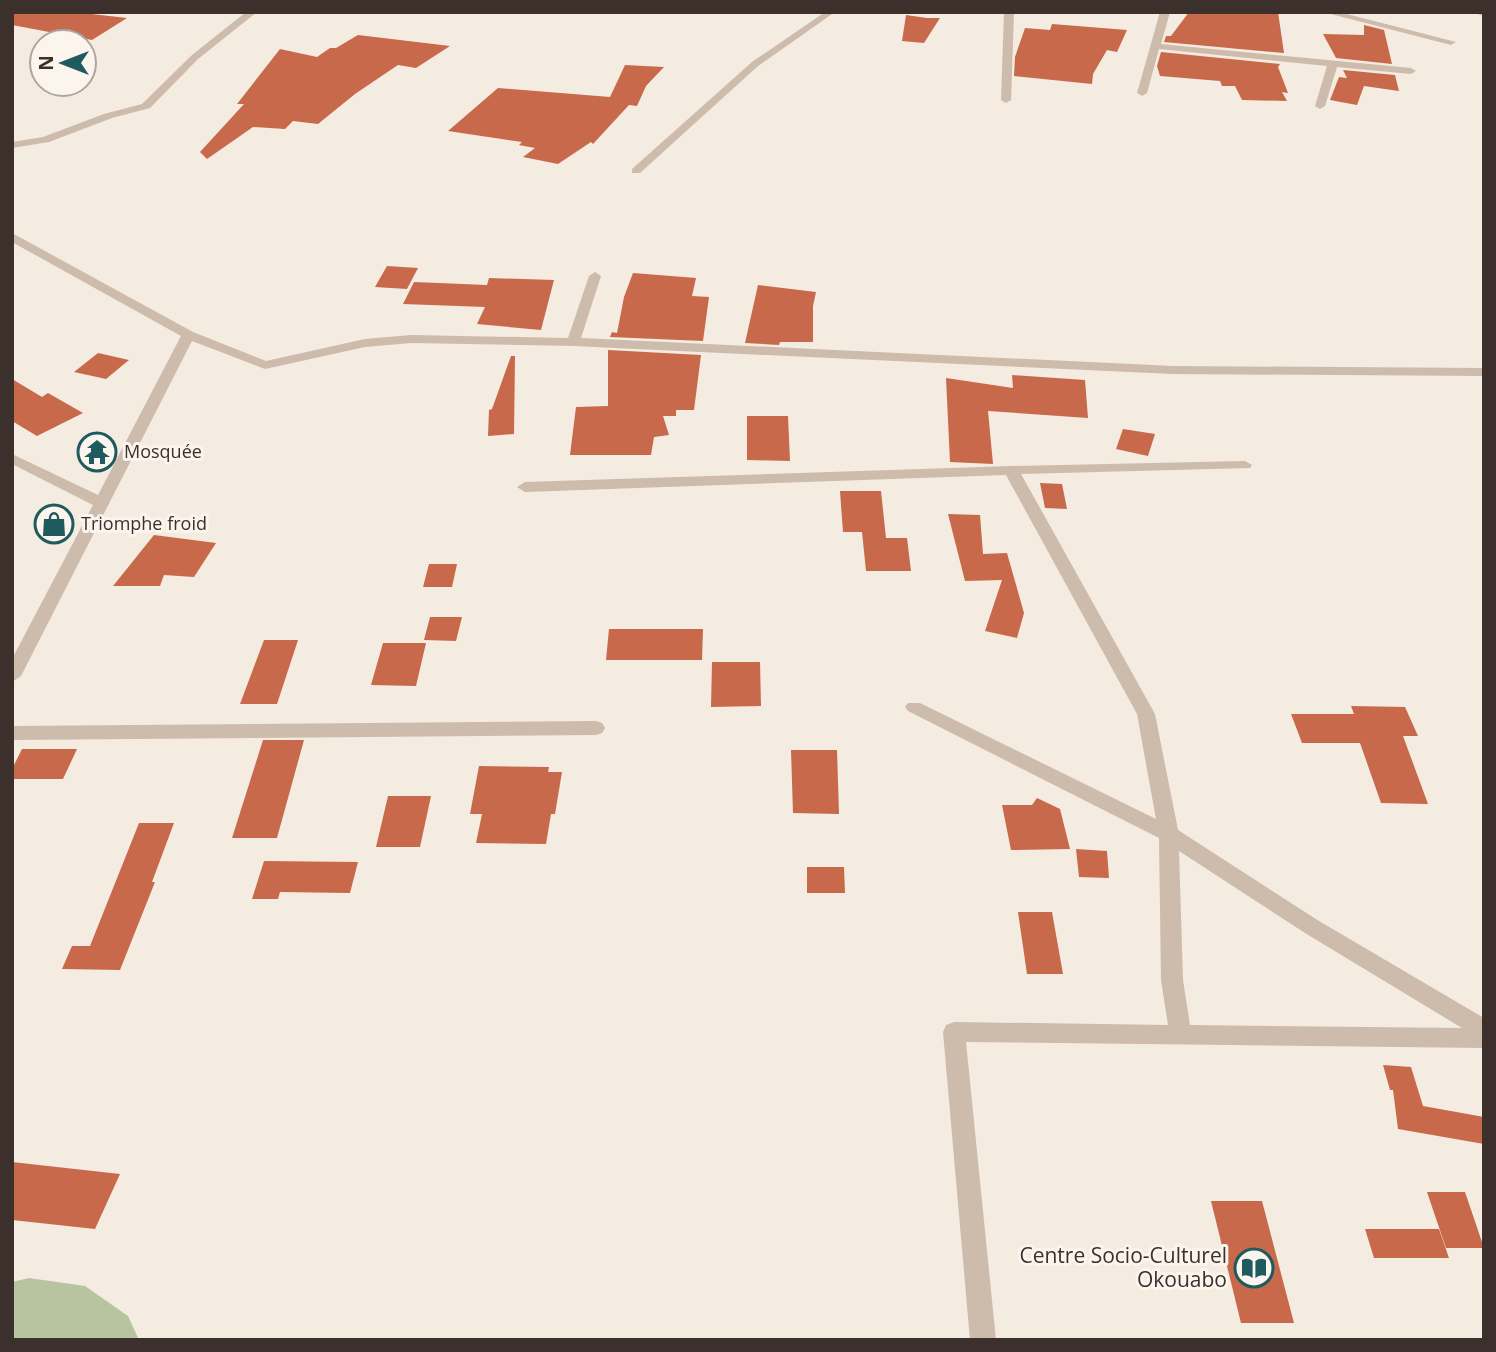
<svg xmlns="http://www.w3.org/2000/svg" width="1496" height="1352" font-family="'Open Sans',sans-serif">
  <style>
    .green { fill: #b8c4a0 }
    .building { fill: #c8694b }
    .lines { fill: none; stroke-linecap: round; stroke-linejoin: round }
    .minor { fill: #cdbbac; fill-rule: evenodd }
    .tertiary { fill: #cdbbac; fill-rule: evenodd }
    .labels { text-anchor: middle; stroke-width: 6; stroke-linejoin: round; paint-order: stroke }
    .poi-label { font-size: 18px; fill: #3b302b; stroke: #fbf5ee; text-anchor: start }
    .near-poi-label { font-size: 21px; fill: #3b302b; stroke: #fbf5ee; text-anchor: end }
  </style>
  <rect width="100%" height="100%" fill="#f4ebe1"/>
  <polygon class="green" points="29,1278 85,1286 128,1316 139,1340 12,1340 12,1282"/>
  <g class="building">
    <polygon points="12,12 74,12 127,18 92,40 12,25"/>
    <polygon points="1189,12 1278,12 1284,53 1164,42 1166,36 1171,36"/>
    <polygon points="906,15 927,18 940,18 924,43 902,41"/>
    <polygon points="1052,24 1127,30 1117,52 1107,50 1093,74 1092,84 1014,76 1015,57 1025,28 1050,30"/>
    <polygon points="1364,25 1384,30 1392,64 1336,58 1323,34 1364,35"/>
    <polygon points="358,35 450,46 416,68 398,65 355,94 318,124 293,121 285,129 253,127 207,159 200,152 244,104 237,104 280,49 317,57 330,48 336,48"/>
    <polygon points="1161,52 1280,64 1278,67 1288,93 1282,92 1287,101 1242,100 1235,86 1222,86 1220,81 1160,76 1157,66"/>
    <polygon points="625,65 664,67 646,86 637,106 629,105 593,144 591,142 558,164 523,157 535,148 519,145 522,142 448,131 498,88 610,97"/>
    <polygon points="1343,70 1395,75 1399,91 1364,86 1357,105 1330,100 1339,77 1347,78"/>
    <polygon points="387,266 418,268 407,289 375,287"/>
    <polygon points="633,273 696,278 692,296 709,297 703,341 610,337 612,332 617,333 624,297"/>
    <polygon points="489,278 554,280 541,330 477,324 485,307 403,304 414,282 487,285"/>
    <polygon points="758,285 816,292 813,306 813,342 780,342 779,345 745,343"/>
    <polygon points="608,350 701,355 694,410 676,410 676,416 663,416 669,435 654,437 651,455 570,455 576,407 608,406"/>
    <polygon points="98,353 129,360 106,379 74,372"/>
    <polygon points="511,356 515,356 514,434 488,436 489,410 492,409"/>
    <polygon points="1012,375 1085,380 1088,418 988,411 993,464 950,462 946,378 1013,388"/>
    <polygon points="12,379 42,397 48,393 83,413 37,436 12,421"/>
    <polygon points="747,416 788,416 790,461 747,460"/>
    <polygon points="1123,429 1155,434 1148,456 1116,449"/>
    <polygon points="1040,483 1062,484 1067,509 1045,508"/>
    <polygon points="840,491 881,491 886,538 907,538 911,571 866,571 862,532 843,532"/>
    <polygon points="948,514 980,515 983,554 1007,553 1024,613 1017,638 985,631 1002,580 965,581"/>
    <polygon points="154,535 216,543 194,577 164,575 160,586 113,586"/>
    <polygon points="429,564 457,564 452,587 423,587"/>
    <polygon points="430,617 462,617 456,641 424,640"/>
    <polygon points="609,629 703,629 702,660 606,660"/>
    <polygon points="264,640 298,640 277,704 240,704"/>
    <polygon points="383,643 426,643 416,686 371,685"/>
    <polygon points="712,662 760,662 761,706 711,707"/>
    <polygon points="1351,706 1405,707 1418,736 1403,736 1428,804 1381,803 1360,743 1302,743 1291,714 1354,714"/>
    <polygon points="263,740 304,740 277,838 232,838"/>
    <polygon points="22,749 77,749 63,779 12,779 12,769"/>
    <polygon points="791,750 837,750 839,814 793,813"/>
    <polygon points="479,766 549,767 548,772 562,772 555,814 551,814 546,844 476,843 482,814 470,814"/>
    <polygon points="388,796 431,796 420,847 376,847"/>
    <polygon points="1037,798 1060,809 1070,849 1011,850 1002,805 1032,805"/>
    <polygon points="139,823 174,823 152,882 155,882 120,970 62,969 72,946 90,946"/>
    <polygon points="1076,849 1107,851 1109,878 1079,877"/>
    <polygon points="264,861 358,862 350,893 280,892 278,899 252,899"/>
    <polygon points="807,867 844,867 845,893 807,893"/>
    <polygon points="1018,912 1052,912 1063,974 1027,974"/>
    <polygon points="1383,1065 1411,1067 1423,1106 1484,1117 1484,1144 1398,1129 1393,1090 1390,1090"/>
    <polygon points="12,1162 120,1174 95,1229 12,1220"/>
    <polygon points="1427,1192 1465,1192 1484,1248 1446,1248"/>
    <polygon points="1211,1201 1262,1201 1294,1323 1241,1323"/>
    <polygon points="1365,1229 1439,1229 1449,1258 1374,1258"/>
  </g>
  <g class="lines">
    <g class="minor">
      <polygon points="246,12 257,12 198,59 150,108 112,118 49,142 12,148 12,142 43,137 104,114 142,104 192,55"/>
      <polygon points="825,12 835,12 758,66 640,173 632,173 632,169 752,62"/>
      <polygon points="1004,12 1014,12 1011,100 1006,103 1001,100"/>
      <polygon points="1160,12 1170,12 1161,44 1411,68 1416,71 1411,74 1337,67 1325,106 1320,109 1315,106 1327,66 1159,49 1147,93 1142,96 1137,93"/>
      <polygon points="1323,12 1339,12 1456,42 1451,45"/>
      <polygon points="12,233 193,332 266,361 365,339 411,335 568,338 589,276 595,272 601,276 581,338 1173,366 1484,368 1484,376 1173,374 573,346 411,343 365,347 265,369 192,341 21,676 12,682 12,659 93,505 12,464 12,454 98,495 181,336 12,242"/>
      <path d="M1245,461L1252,465L1250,468L1021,474L1155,714L1178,830L1319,921L1484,1018V1048L966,1042L996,1340H970L943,1032L946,1025L954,1022L1168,1025L1161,980L1159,838L908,711L905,707L908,703H920L1156,819L1137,714L1006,475L525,492L517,487L525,482L1011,466ZM1179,851L1305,933L1462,1028L1190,1025L1183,980Z"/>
      <polygon points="596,721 602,723 605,728 602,733 596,735 12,740 12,726"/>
    </g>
    <polygon class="tertiary" points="1470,12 1484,12 1484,16"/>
  </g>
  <defs>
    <symbol id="temple-ring" viewBox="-11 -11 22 22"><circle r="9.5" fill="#fbf5ee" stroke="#1f5a5e" stroke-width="1.5"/><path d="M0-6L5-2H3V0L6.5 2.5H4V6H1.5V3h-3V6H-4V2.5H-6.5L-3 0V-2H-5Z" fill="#1f5a5e"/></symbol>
    <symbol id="shop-ring" viewBox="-11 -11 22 22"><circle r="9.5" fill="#fbf5ee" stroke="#1f5a5e" stroke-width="1.5"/><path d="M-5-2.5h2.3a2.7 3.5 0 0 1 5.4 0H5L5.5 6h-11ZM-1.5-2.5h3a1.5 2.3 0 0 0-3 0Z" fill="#1f5a5e"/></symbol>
    <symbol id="library-ring" viewBox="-11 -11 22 22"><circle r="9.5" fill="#fbf5ee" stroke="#1f5a5e" stroke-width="1.5"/><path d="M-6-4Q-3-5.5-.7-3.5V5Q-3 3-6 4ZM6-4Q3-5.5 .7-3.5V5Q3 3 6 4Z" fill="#1f5a5e"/></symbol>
  </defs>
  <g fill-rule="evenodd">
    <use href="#temple-ring" x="75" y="430" width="44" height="44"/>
    <use href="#shop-ring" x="32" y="502" width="44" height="44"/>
    <use href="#library-ring" x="1232" y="1246" width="44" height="44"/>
  </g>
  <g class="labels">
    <g class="poi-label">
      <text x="124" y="458">Mosquée</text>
      <text x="81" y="530">Triomphe froid</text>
    </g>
    <g class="near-poi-label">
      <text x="1227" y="1263">Centre Socio-Culturel<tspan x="1227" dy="24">Okouabo</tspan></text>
    </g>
  </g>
  <rect width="1496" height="1352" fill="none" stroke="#3b302b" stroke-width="28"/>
  <g transform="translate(63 63) rotate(270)"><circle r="33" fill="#fbf5ee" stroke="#aea6a0" stroke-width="2"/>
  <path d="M0-5L12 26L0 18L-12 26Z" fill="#1f5a5e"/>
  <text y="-10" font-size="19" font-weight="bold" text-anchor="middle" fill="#3b302b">N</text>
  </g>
</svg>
